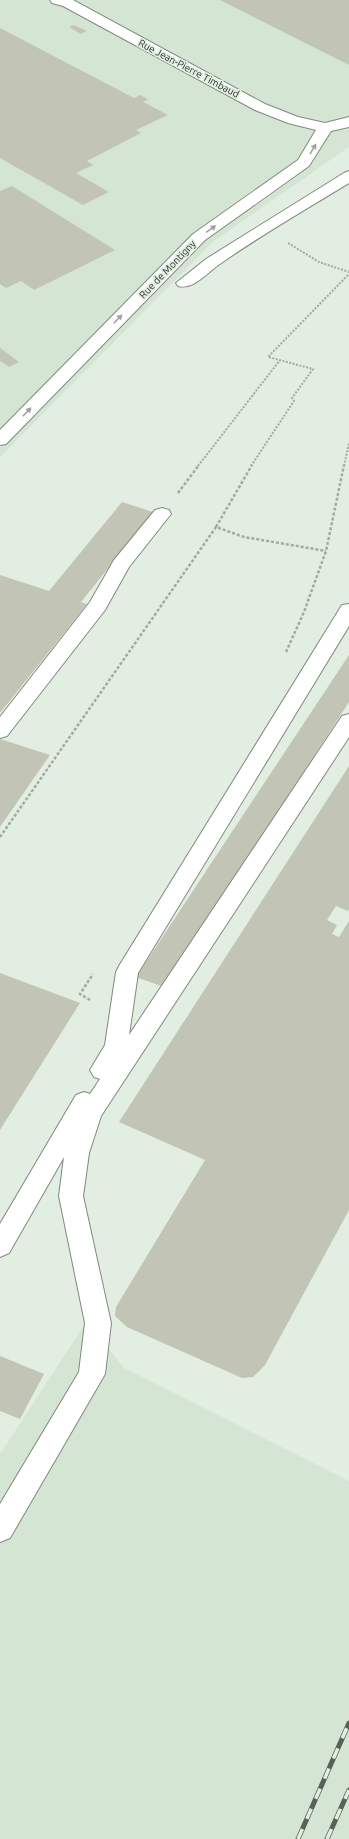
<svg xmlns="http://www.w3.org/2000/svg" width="349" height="1839" font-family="Ubuntu,sans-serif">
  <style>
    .built { fill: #d4e6d3 }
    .building { fill: #c2c5b5 }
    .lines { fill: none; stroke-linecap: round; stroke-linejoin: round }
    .lane-casing { stroke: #7f8a7e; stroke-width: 2 }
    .street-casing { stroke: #7f8a7e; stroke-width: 2 }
    .path-far1 { stroke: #a1aba0; stroke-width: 2; stroke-dasharray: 2 1.5; stroke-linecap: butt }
    .path { stroke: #a1aba0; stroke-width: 2.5; stroke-dasharray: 3 2; stroke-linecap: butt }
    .lane { fill: #fff; fill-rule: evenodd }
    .street { fill: #fff; fill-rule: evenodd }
    .rail-casing { stroke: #5a6059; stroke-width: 5 }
    .rail { stroke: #e2eee1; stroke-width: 3.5; stroke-dasharray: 11; stroke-linecap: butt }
    .oneway { fill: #9fa19f }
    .labels { text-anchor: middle; stroke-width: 3.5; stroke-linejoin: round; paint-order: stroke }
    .far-street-label { font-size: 10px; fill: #2a2f2a; stroke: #e2eee1 }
  </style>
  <rect width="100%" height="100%" fill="#e2eee1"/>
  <g class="built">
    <polygon points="0,0 349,0 349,147 214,241 0,457"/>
    <polygon points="87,1321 124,1368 349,1481 349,1839 0,1839 0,1454"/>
  </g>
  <g class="building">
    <polygon points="220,0 349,0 349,65"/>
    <polygon points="74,25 87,31 81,34 69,27"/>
    <polygon points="0,28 134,98 140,95 148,99 143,102 168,115 136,130 141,133 87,161 93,165 76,173 109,192 83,205 0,158"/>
    <polygon points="12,186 115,250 34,290 21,281 6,288 0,284 0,191"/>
    <polygon points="0,348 19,362 9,367 0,361"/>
    <polygon points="122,502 153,512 81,602 87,604 0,713 0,575 49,591"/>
    <polygon points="349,655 349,702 164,987 136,977"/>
    <polygon points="0,739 50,755 0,827"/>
    <polygon points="349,766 349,909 348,911 336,906 327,920 337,925 332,934 339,937 349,921 349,1210 265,1365 253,1377 242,1378 127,1327 115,1316 116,1307 205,1160 119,1122"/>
    <polygon points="0,973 80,1003 0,1130"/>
    <polygon points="0,1356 44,1374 20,1419 0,1411"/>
  </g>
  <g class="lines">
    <defs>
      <g id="lane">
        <path d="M349,171V183C305,210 259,236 217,266C206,274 193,290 178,286L176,283L206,259L344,173Z"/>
        <polygon points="162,508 169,510 171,514 129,567 105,610 7,736 0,738 0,717 90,602 114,560 155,510"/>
        <polygon points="349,604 349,626 138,973 129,1035 342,716 349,714 349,737 101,1116 89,1153 83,1196 111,1323 105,1374 10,1538 0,1542 0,1504 79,1372 85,1323 59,1196 64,1157 9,1253 0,1257 0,1224 76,1095 84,1092 90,1094 100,1079 94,1077 90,1070 105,1045 116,972 119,966 342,605"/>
      </g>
      <polygon id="street" points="50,0 73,0 265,104 298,117 325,123 349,117 349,127 331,131 309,166 205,240 6,444 0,445 0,430 193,234 298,160 316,130 288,123 255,110 63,6 52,3"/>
    </defs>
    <use href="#lane" class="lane-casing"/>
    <use href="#street" class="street-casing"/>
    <g class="path-far1">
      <polyline points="288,243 319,262 349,272"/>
      <polyline points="198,466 280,360"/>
      <polyline points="251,466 294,401 292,398 313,369 268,357 349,274"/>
      <polyline points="344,466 349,443"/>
    </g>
    <g class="path">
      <polyline points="178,493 199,465"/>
      <polyline points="216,527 252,465"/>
      <polyline points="286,652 304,612 326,551 344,465"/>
      <polyline points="0,837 216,527 244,537 326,551"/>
      <polyline points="90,1000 80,994 93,974"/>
    </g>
    <use href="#lane" class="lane"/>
    <use href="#street" class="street"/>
    <defs>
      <g id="rail">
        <polyline points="298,1839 349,1723"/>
        <polyline points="327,1839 349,1790"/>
      </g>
    </defs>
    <use href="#rail" class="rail-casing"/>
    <use href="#rail" class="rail"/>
  </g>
  <defs><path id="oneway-solid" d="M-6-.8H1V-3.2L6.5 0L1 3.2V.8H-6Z"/></defs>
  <g class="oneway">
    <use href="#oneway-solid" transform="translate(313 149) rotate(-59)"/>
    <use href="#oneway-solid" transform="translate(211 229) rotate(-35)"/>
    <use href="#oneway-solid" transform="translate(118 319) rotate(-46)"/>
    <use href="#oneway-solid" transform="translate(27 412) rotate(-46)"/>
  </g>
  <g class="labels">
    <g class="far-street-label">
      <text transform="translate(189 68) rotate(28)" y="4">Rue Jean-Pierre Timbaud</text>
      <text transform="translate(167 269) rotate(-46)" y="4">Rue de Montigny</text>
    </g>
  </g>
</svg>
